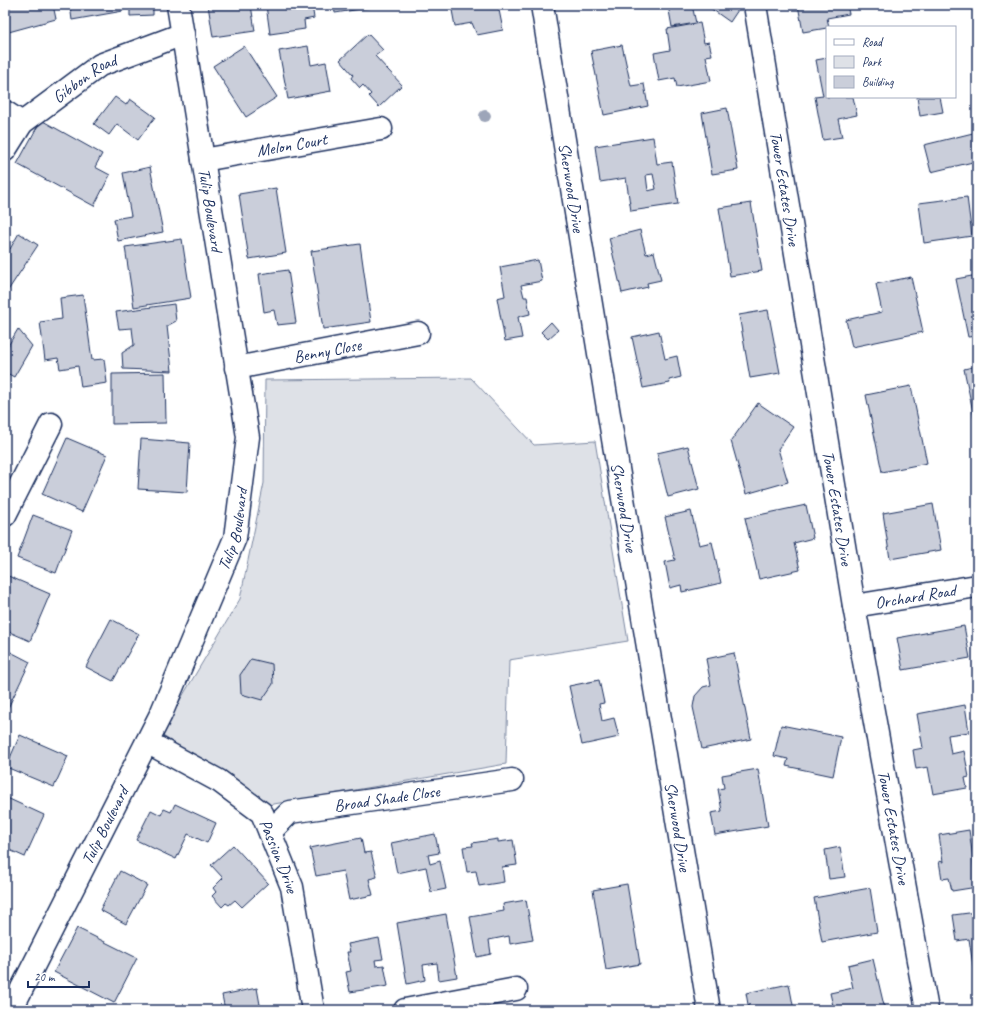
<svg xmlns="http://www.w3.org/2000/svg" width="982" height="1015" font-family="Caveat,sans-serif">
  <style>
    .green { fill: #dee1e7; stroke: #7c88a2 }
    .building { fill: #caceda; stroke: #1b2f5e; fill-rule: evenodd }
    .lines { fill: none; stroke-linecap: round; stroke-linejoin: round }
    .minor-casing { stroke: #1b2f5e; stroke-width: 25 }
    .tertiary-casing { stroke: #1b2f5e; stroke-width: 25 }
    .minor { stroke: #fff; stroke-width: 22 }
    .tertiary { stroke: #fff; stroke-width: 22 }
    .tree { fill: #9da5b9 }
    .labels { text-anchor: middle; stroke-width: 3; stroke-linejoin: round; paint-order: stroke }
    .street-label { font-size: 17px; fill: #1b2f5e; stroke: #fff }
  </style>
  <rect width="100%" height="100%" fill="#fff"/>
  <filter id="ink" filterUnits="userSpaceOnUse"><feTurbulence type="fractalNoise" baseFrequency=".025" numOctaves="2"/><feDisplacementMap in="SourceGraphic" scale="8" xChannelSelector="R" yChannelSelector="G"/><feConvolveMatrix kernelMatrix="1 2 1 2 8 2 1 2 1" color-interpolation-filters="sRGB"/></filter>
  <g filter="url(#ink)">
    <polygon class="green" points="471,378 534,445 595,441 628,641 509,660 506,764 268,805 160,734 240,599 264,483 265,380"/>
    <g class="building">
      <polygon points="5,5 53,5 56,19 5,33"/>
      <polygon points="70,5 122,5 123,11 72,20"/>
      <polygon points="130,5 153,5 153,15 130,16"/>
      <polygon points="208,5 251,5 255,31 213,37"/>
      <polygon points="266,5 312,5 314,18 304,20 305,29 270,34"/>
      <polygon points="334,5 387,5 335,13"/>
      <polygon points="451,5 498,5 503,30 477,35 472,23 455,26"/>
      <polygon points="668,5 692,5 696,23 672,27"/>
      <polygon points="706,5 730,5 738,10 730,22"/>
      <polygon points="798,5 847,5 849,14 827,18 829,27 827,28 803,32"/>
      <polygon points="700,23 704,43 709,42 712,55 706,56 711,81 677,87 675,78 659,81 654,53 670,50 667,29"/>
      <polygon points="368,34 383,50 375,56 402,85 379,107 369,96 371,94 363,85 360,88 351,78 353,75 340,60"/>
      <polygon points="622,45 631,86 644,84 648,106 604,115 591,51"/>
      <polygon points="244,46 277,97 246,117 213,66"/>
      <polygon points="308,46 311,65 326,62 331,91 288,99 279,51"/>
      <polygon points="827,58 827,97 853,97 857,115 838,119 842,137 823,140 815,97 823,96 816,60"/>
      <polygon points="115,97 126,105 130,99 155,117 138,140 117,124 109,135 94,124"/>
      <polygon points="917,97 940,97 943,112 920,116"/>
      <polygon points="727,108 738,170 712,174 702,113"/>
      <polygon points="41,120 102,154 95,167 110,175 94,206 17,164"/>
      <polygon points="977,132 977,161 931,172 924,145"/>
      <path d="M653,137L657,164L672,162L678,204L631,211L626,178L600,182L595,146ZM653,174L656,189L648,191L646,175Z"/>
      <polygon points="150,167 163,232 118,241 114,219 131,216 123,173"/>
      <polygon points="276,188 286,253 249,259 239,194"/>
      <polygon points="967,197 972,236 924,243 919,203"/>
      <polygon points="751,203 762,271 730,276 719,208"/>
      <polygon points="640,230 646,254 654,252 661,280 647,283 648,287 622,293 609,238"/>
      <polygon points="19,233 38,245 5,295 5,246 10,249"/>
      <polygon points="182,239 191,298 134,307 125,247"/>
      <polygon points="360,244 371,322 323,329 311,251"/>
      <polygon points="538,260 542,281 521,285 524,297 527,297 530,314 518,317 522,338 505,341 497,298 505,296 500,267"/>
      <polygon points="288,270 296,323 277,325 274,310 264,312 259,274"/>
      <polygon points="977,275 977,336 968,337 956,279"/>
      <polygon points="911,277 923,332 852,347 846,320 882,312 876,284"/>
      <polygon points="83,295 92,360 104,359 107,383 81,387 78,366 60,369 58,358 45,360 40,322 62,319 60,298"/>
      <polygon points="174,304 176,321 167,326 172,371 123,369 122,353 134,345 132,328 119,329 116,312"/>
      <polygon points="768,310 780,373 750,378 739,315"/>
      <polygon points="551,322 558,330 548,339 541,332"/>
      <polygon points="18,329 32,346 14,377 5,372 5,351"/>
      <polygon points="659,331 665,359 677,356 681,377 669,380 670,383 643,388 632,337"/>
      <polygon points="977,366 977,431 964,369"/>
      <polygon points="165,373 166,423 112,424 112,374"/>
      <polygon points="911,386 927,463 882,472 866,395"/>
      <polygon points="758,403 793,427 778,449 788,482 746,494 731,441"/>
      <polygon points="67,438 107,455 82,512 42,494"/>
      <polygon points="141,439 190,443 187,492 138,489"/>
      <polygon points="688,446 699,489 668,497 657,453"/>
      <polygon points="933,504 941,550 890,559 883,513"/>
      <polygon points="806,505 813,538 794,543 800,570 759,579 745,518"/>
      <polygon points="691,511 699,545 712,542 721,583 682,592 681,585 670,588 665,562 675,560 665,517"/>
      <polygon points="33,515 72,530 56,573 17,558"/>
      <polygon points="6,575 50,594 30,641 5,630"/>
      <polygon points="111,619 139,634 113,681 86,667"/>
      <polygon points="964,626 970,658 903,670 897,638"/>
      <polygon points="5,649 30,662 7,710 5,709"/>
      <polygon points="734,653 751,739 702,749 693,707 695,696 703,687 711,685 706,659"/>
      <polygon points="251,659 272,664 273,684 262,700 241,694 240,675"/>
      <polygon points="599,680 604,703 599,704 602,721 614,718 619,737 582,745 569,686"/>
      <polygon points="965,705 969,732 948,735 951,754 964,751 969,777 965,778 967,788 933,794 928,767 916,769 913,750 923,748 917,714"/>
      <polygon points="781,725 841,737 833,776 786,766 788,759 774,756"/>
      <polygon points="20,735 68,756 54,787 6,767"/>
      <polygon points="758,769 768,826 715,835 711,813 722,811 718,789 724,788 722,775"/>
      <polygon points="5,797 44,815 25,857 5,848"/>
      <polygon points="175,804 216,823 207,843 188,834 176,859 136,840 151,810 161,815 164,809 171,812"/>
      <polygon points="969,830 977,887 952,891 949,878 942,879 939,861 943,862 939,835"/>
      <polygon points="435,834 439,853 428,855 430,864 440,861 446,889 431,892 426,867 397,873 391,843"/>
      <polygon points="361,838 364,853 371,852 377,877 369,879 373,895 349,900 343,871 316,876 310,848"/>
      <polygon points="498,839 498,842 513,840 517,865 502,867 504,882 479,886 476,871 467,872 463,847 473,846 472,843"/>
      <polygon points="233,845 268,883 242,907 235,900 229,905 226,903 222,907 212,896 216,892 213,888 223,878 211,865"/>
      <polygon points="840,847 845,877 829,879 825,850"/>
      <polygon points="120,871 147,885 126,924 100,910"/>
      <polygon points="627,884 640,964 606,970 593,890"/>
      <polygon points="870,888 877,932 822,942 814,898"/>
      <polygon points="526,900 533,940 510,944 509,936 489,940 491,954 477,957 470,917 504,911 503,904"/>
      <polygon points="977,912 977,992 969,939 957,941 953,915"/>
      <polygon points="446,914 457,977 439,980 437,963 423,965 425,980 407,984 397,923"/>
      <polygon points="77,928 137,958 114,1003 54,972"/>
      <polygon points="379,938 383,959 375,960 376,966 384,965 388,986 350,992 346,972 351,971 347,952 350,952 348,944"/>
      <polygon points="873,959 885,1010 834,1010 830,993 853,988 848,965"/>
      <polygon points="789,984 794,1010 749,1010 746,993"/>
      <polygon points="257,988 261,1010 225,1010 222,995"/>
    </g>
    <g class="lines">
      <defs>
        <g id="minor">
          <path id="s1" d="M542,5L613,439L709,1010"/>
          <path id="s2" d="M755,5L854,606L927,1010"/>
          <polyline points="5,112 22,123"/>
          <path id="s3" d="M5,150L22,123L100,65L183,34"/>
          <path id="s4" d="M203,160L381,129"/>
          <path id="s5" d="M236,368L418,333"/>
          <polyline points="5,515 51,424"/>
          <path id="s6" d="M854,606L977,586"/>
          <path id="s7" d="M147,742L219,781L262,813L292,887L313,1010"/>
          <path id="s8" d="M270,832L290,812L512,780"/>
          <polyline points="405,1010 516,989"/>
        </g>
        <g id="tertiary">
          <path id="s9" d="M11,1010L161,714L235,538L248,437L178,5"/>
        </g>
      </defs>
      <use href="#minor" class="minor-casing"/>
      <use href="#tertiary" class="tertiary-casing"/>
      <use href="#minor" class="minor"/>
      <use href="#tertiary" class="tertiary"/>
    </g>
    <circle class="tree" cx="485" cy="116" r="6"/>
  </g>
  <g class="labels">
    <g class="street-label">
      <text dy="6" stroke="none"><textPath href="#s3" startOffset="109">Gibbon Road</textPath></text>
      <text dy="6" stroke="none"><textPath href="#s4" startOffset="90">Melon Court</textPath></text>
      <text dy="6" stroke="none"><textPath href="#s1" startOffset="185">Sherwood Drive</textPath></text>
      <text dy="6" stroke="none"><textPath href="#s2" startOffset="186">Tower Estates Drive</textPath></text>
      <text transform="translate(211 210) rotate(81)" y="6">Tulip Boulevard</text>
      <text dy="6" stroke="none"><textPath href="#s5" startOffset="93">Benny Close</textPath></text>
      <text dy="6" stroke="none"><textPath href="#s1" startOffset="509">Sherwood Drive</textPath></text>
      <text dy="6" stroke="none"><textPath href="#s2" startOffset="510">Tower Estates Drive</textPath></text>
      <text dy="6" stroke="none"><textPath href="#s9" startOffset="531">Tulip Boulevard</textPath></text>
      <text dy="6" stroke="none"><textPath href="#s6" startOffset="62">Orchard Road</textPath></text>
      <text dy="6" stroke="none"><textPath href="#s8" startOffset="126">Broad Shade Close</textPath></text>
      <text dy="6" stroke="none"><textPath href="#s9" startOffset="207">Tulip Boulevard</textPath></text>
      <text dy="6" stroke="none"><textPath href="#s1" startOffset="833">Sherwood Drive</textPath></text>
      <text dy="6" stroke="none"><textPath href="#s2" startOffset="834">Tower Estates Drive</textPath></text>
      <text dy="6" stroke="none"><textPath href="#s7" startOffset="182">Passion Drive</textPath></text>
    </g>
  </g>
  <rect width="982" height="1015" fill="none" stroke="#fff" stroke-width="20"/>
  <rect x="10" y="10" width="962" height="995" fill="none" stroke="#1b2f5e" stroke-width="1.5" filter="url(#ink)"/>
  <rect x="826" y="26" width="130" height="72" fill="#ffffff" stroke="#a4acbf"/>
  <rect x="834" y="39" width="20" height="6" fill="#ffffff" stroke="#a4acbf"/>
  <text x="862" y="46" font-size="12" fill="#1b2f5e">Road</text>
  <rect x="834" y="56" width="20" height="12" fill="#dee1e7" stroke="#a4acbf"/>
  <text x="862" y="66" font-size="12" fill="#1b2f5e">Park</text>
  <rect x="834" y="76" width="20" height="12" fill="#caceda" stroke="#a4acbf"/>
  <text x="862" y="86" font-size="12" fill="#1b2f5e">Building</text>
  <path d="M28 981v6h61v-6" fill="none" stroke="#1b2f5e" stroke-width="2"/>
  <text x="34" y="981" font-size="12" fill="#1b2f5e" stroke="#ffffff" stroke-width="3" paint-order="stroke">20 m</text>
</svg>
